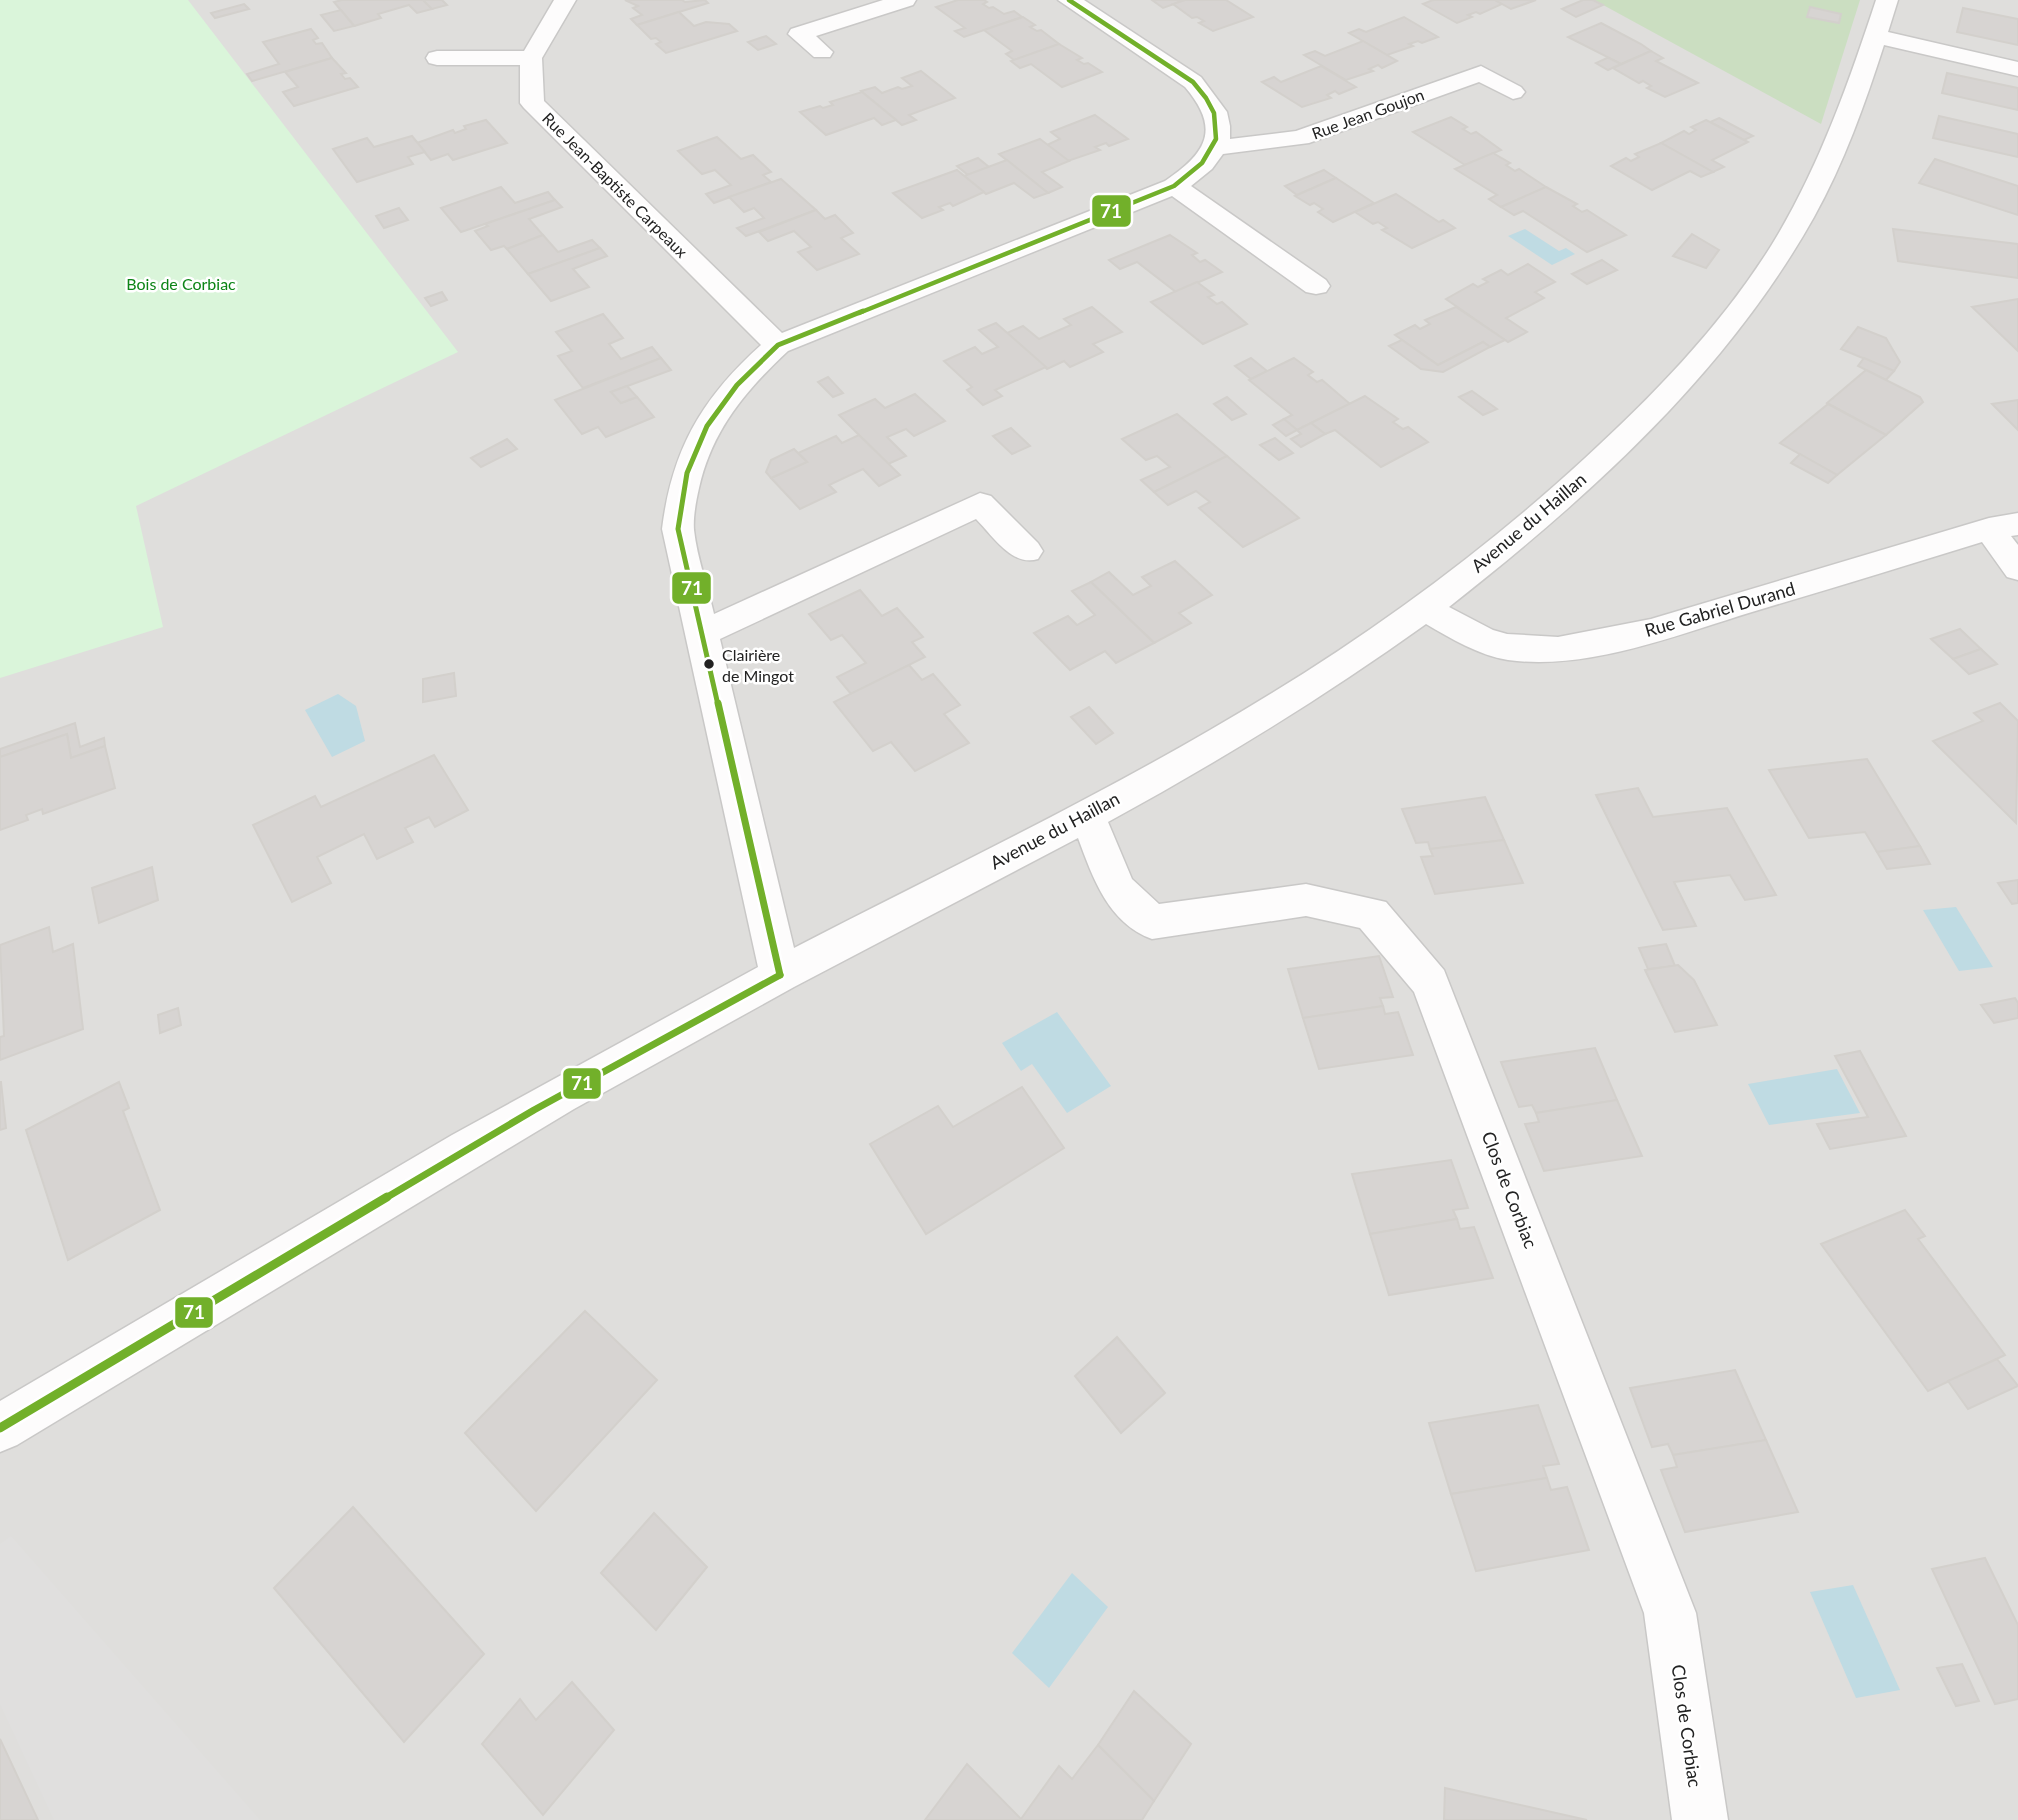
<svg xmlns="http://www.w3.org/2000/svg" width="2018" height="1820" font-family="Lato,sans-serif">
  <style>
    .residential { fill: #dfdedc }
    .forest { fill: #cbdec1 }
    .park { fill: #daf5da }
    .parking { fill: #e0dfde }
    .water { fill: #bfdbe3 }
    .building { fill: #d7d4d2; stroke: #d3d0cc; stroke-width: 2 }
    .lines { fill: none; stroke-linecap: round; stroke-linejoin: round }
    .minor-casing { stroke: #c9c8c7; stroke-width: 3 }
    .minor { fill: #fdfcfc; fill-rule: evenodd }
    .bus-1-far3-casing { stroke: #fff; stroke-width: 8 }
    .bus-1-far2-casing { stroke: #fff; stroke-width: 10 }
    .bus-1-far1-casing { stroke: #fff; stroke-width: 12 }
    .bus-1-casing { stroke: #fff; stroke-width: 14 }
    .bus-1-far3 { stroke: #72b02a; stroke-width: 4.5 }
    .bus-1-far2 { stroke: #72b02a; stroke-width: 5 }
    .bus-1-far1 { stroke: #72b02a; stroke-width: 7 }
    .bus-1 { stroke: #72b02a; stroke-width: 9 }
    .bus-dot { fill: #222; stroke: #fff; stroke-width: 2.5 }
    .labels { text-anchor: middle; stroke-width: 5; stroke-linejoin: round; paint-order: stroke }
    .far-street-label { font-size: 16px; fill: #222; stroke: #fff }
    .far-park-label { font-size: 16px; fill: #0c8416; stroke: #fff }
    .bus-label { font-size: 16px; fill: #222; stroke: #fff; text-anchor: start }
    .street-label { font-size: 18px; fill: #222; stroke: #fff }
    .line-badge { stroke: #fff; stroke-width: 2.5 }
    .badge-label { font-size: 19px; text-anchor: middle; font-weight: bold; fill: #fff }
  </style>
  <rect width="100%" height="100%" fill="#f0eeeb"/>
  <rect class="residential" x="0" y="0" width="2018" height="1820"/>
  <polygon class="forest" points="1594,0 1860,0 1821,124"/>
  <polygon class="park" points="0,0 188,0 458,352 136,506 163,627 0,678"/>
  <polygon class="parking" points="11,1536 260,1820 54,1820 0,1704 0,1544"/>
  <g class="water">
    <polygon points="1525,229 1559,251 1566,248 1575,254 1552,265 1508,236"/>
    <polygon points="338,694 356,706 365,741 332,757 305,710"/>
    <polygon points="1956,907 1993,967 1959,971 1923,910"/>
    <polygon points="1057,1012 1111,1086 1067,1113 1032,1064 1021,1071 1002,1043"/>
    <polygon points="1837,1069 1860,1113 1769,1125 1748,1084"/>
    <polygon points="1072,1573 1108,1607 1049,1688 1012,1653"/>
    <polygon points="1853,1585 1900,1690 1856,1698 1810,1592"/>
  </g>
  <g class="building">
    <polygon points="342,0 423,0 432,9 417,13 409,5 378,14 381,18 354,26 334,2"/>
    <polygon points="423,0 442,0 447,5 432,9"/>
    <polygon points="625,0 682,0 685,2 705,0 708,3 637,25 631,19 642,15 633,8 638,6"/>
    <polygon points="958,0 984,0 987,2 983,4 989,8 993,7 1004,14 1014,11 1022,17 964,37 955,31 965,28 936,7"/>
    <polygon points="1152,0 1185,0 1163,8"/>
    <polygon points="1185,0 1226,0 1253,17 1213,31 1199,23 1204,21 1197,17 1192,18 1173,4"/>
    <polygon points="1433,0 1495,0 1502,4 1480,14 1476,12 1468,15 1472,17 1457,23 1423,4"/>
    <polygon points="1495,0 1536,0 1511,9"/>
    <polygon points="1583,0 1593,0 1603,5 1576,17 1562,9"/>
    <polygon points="244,4 249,9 215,18 211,13"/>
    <polygon points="1810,7 1841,14 1839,23 1807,17"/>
    <polygon points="1963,8 2018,19 2018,45 1957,32"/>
    <polygon points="341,10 354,26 334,31 321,15"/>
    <polygon points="679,12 694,26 706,22 729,24 737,31 666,53 656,44 661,42 656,38 651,39 637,25"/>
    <polygon points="1023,17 1035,25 1030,27 1037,31 1041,30 1059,44 1014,60 1006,54 1012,51 984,30"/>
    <polygon points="1404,17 1438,37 1422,43 1418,41 1409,44 1413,46 1387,55 1349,33 1359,29 1366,32"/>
    <polygon points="1601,23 1641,44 1651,51 1621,64 1568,37"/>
    <polygon points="311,29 318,38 313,40 316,44 322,43 332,58 252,81 247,74 279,64 263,42"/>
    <polygon points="766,36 776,44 758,50 748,42"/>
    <polygon points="1363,41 1397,61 1382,68 1378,65 1369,69 1373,71 1346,80 1304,55 1315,51 1325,56"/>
    <polygon points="1059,44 1082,58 1077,60 1084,64 1088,63 1102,72 1062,87 1031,64 1020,68 1011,61"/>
    <polygon points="1651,51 1663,58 1656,61 1698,83 1665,97 1647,88 1651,86 1643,81 1639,83 1613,68"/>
    <polygon points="332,58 346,73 341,74 345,79 350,78 358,87 294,106 283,92 298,87 285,72"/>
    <polygon points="1607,58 1609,58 1621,64 1608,70 1596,63"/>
    <polygon points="1321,66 1356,87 1339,94 1335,91 1327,95 1331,98 1302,107 1262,82 1274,77 1281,82"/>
    <polygon points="921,71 955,98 909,115 916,120 902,125 861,91 875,87 882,93 898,87 902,89 912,86 902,78"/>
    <polygon points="1947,73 2018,88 2018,110 1942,93"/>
    <polygon points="862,92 896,120 882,125 874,118 826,135 800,112 820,106 823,108 833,105 830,102"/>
    <polygon points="1095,115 1128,139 1109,146 1106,143 1095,147 1100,150 1068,161 1047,145 1060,139 1051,132"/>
    <polygon points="1939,116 2018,134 2018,157 1933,138"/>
    <polygon points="1451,117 1467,127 1463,129 1471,134 1476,132 1501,150 1465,165 1413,132"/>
    <polygon points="1719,118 1753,136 1744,140 1710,122"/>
    <polygon points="486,120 507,143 453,160 448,154 431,160 417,143 453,130 455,133 466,129 464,126"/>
    <polygon points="1706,120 1748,142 1712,160 1724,167 1713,172 1661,143 1684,131 1689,134 1696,130 1691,127"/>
    <polygon points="412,136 425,152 408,157 413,164 357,182 333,149 367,138 374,147"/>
    <polygon points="717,137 741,159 753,155 771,172 763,175 771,182 714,203 706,194 731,185 715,170 702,174 678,151"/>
    <polygon points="1040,139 1069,161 1042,172 1062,187 1048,193 999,154"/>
    <polygon points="1661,143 1713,172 1701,177 1690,171 1652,190 1611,166 1626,158 1631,161 1639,157 1635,154"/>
    <polygon points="1493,153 1510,163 1506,165 1515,171 1519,169 1546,187 1501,207 1489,199 1497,195 1455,169"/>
    <polygon points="978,158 989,167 968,175 957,166"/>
    <polygon points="1935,159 2018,186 2018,215 1919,183"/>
    <polygon points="1007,160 1048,193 1034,198 1014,183 986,194 964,176"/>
    <polygon points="957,170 984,192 953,206 950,203 939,207 943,210 922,218 893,193"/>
    <polygon points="1324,170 1336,178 1297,195 1285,186"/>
    <polygon points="1336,178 1374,203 1333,222 1318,212 1323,209 1314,203 1310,205 1295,196"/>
    <polygon points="781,179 816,210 746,236 737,228 764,218 754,208 744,212 729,197"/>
    <polygon points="501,187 515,203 548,192 555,200 461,232 441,208"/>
    <polygon points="1546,187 1577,204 1573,206 1582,212 1587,210 1626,235 1587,252 1523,211 1514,215 1501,207"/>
    <polygon points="1396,194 1439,222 1443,220 1455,228 1412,248 1382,230 1387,228 1378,222 1373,224 1355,212"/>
    <polygon points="555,200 562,207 529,219 543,235 507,249 504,246 491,250 475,231 488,226 485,224"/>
    <polygon points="399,208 408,220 384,228 376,216"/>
    <polygon points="816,210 825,219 835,215 853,233 841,238 859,254 817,270 798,252 811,247 794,231 768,241 759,232"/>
    <polygon points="1893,229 2018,244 2018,278 1898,261"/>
    <polygon points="1692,234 1719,250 1706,268 1673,256"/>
    <polygon points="543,235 558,252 592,240 600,248 528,274 507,249"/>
    <polygon points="1170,235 1197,253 1192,255 1200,262 1205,260 1222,272 1176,292 1137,262 1120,269 1109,260"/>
    <polygon points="600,248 607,256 573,269 589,287 551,301 528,274"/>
    <polygon points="1602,260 1617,270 1587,284 1572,274"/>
    <polygon points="1528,264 1555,282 1535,292 1544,298 1506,318 1527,332 1508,342 1446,299 1473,284 1478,287 1488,282 1483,279 1501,270 1508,275"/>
    <polygon points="1197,282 1214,295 1208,297 1217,304 1222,302 1247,324 1203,344 1151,302"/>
    <polygon points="442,292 447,300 431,306 425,298"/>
    <polygon points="2018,299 2018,351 1972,307"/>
    <polygon points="1092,307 1122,332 1093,344 1103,352 1070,367 1064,361 1047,369 1007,333 1023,326 1039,339 1071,325 1064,319"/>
    <polygon points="1456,307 1505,340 1490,347 1483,342 1438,365 1395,335 1415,325 1420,329 1430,324 1425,320"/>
    <polygon points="603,314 623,338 609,344 621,359 652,347 661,358 583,388 558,356 572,351 556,332"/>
    <polygon points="996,323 1046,367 995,390 1002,396 983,405 967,390 972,387 944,361 975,347 982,354 998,347 979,330"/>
    <polygon points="1858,327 1886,338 1900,362 1894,371 1841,349"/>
    <polygon points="1402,340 1438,365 1483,342 1490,347 1443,372 1421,369 1389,346"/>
    <polygon points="661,358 671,370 611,392 621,403 637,397 654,417 606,437 598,427 582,434 555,400"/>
    <polygon points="1251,358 1267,371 1251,379 1235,366"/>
    <polygon points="1294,358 1313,372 1308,375 1317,382 1322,380 1350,404 1297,430 1284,419 1292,415 1249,380"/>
    <polygon points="1864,358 1894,371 1886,380 1858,366"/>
    <polygon points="1866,370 1920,397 1923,402 1886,435 1827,403"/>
    <polygon points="828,377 843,393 833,397 818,382"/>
    <polygon points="627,386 637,397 621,403 611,392"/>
    <polygon points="1472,391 1497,409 1483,415 1459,397"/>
    <polygon points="915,394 945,421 914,436 906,429 887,437 906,456 888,464 839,415 875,399 885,408"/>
    <polygon points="1365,396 1398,419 1393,422 1403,429 1408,427 1428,442 1381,467 1335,430 1325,434 1311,423"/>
    <polygon points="1227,397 1246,414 1232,420 1214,404"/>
    <polygon points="2018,400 2018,430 1992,404"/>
    <polygon points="1828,404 1886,435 1837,475 1780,443"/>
    <polygon points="1177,414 1227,456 1154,492 1141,480 1170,467 1157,456 1146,460 1122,439"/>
    <polygon points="1284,419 1297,430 1286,436 1273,425"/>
    <polygon points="1311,423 1325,434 1301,447 1291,439 1301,434 1297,430"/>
    <polygon points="1011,428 1030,446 1012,454 993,436"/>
    <polygon points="859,435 900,475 879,486 863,469 829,485 836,492 800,509 771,478 807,462 798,453 836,436 842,443"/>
    <polygon points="1275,438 1293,453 1279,460 1260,445"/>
    <polygon points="507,439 517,449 481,467 471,458"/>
    <polygon points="794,449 807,462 771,478 766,472 771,460"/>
    <polygon points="1800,454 1837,475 1828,483 1791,463"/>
    <polygon points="1227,456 1299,518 1243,547 1199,508 1210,502 1196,491 1168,505 1154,492"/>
    <polygon points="1175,561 1212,595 1179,613 1191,623 1154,643 1091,582 1109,572 1133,595 1151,586 1142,577"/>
    <polygon points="1091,582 1154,643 1116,663 1105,651 1070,670 1034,633 1068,616 1077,625 1095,615 1072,591"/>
    <polygon points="860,590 882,616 897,608 923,637 912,642 925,657 851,694 837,677 866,663 842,635 831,640 809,614"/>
    <polygon points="1960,629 1981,649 1953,659 1931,639"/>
    <polygon points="1981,649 1997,664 1969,674 1953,659"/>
    <polygon points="909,665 922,680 933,674 960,705 944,714 969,743 915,771 891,742 873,751 834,702"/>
    <polygon points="454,673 456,696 423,702 423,679"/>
    <polygon points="2000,703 2018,721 2016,823 1933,741 1983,721 1974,713"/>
    <polygon points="1089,707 1113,733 1096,744 1071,717"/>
    <polygon points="75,723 80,747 104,738 105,746 71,758 67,734 0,757 0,749"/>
    <polygon points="67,734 71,758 105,746 115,788 43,814 42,809 26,815 28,820 0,830 0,757"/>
    <polygon points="434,755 468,810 435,827 429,817 405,828 413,842 377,859 364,834 317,857 331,883 292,902 253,825 315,796 321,807"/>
    <polygon points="1867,759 1920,846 1877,852 1865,832 1809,838 1769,770"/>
    <polygon points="1638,788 1653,817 1727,808 1776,895 1745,900 1730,875 1674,882 1696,926 1663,930 1596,795"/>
    <polygon points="1485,797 1504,840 1430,849 1428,842 1416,843 1402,809"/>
    <polygon points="1504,840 1523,883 1435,894 1421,857 1433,856 1430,849"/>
    <polygon points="1920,846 1930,864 1887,869 1877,852"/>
    <polygon points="152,867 158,900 99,923 92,888"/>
    <polygon points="2018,880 2018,903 2012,904 1998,883"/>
    <polygon points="49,927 53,952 73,944 83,1029 0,1060 0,1037 4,1036 0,945"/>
    <polygon points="1666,944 1675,966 1648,969 1639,948"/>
    <polygon points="1379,956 1393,997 1380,998 1383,1006 1303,1018 1288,969"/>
    <polygon points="1678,965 1694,980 1717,1025 1675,1032 1645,970"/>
    <polygon points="2015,998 2018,1003 2018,1018 1994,1023 1981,1005"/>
    <polygon points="1383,1006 1385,1014 1398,1012 1413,1055 1319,1069 1303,1018"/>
    <polygon points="178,1008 181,1025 160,1033 158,1015"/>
    <polygon points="1595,1048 1617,1100 1536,1113 1532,1105 1519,1107 1501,1062"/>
    <polygon points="1860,1051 1906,1136 1830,1149 1817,1124 1868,1117 1835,1056"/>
    <polygon points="1,1082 6,1128 0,1130 0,1082"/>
    <polygon points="119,1082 129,1108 123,1111 160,1210 68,1260 26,1130"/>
    <polygon points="1022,1087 1064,1148 926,1234 870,1144 938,1106 953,1127"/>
    <polygon points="1617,1100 1642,1156 1544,1171 1525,1124 1539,1122 1536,1113"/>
    <polygon points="1451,1160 1468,1208 1453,1210 1457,1219 1370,1234 1352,1174"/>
    <polygon points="1905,1210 1925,1236 1918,1239 2005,1355 1928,1391 1821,1244"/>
    <polygon points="1457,1219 1460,1229 1474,1227 1493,1278 1389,1295 1370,1234"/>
    <polygon points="585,1311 657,1380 536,1511 465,1433"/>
    <polygon points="1117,1337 1165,1393 1121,1433 1075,1376"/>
    <polygon points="1997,1359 2018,1386 1968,1409 1948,1381"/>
    <polygon points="1735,1370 1766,1440 1673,1455 1668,1444 1652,1447 1630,1388"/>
    <polygon points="1538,1405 1559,1464 1543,1466 1547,1478 1451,1494 1429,1423"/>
    <polygon points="1766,1440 1798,1512 1685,1532 1661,1470 1677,1467 1673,1455"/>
    <polygon points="1547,1478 1551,1490 1567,1487 1589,1550 1476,1571 1451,1494"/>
    <polygon points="353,1507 484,1654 404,1742 274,1588"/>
    <polygon points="654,1513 707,1567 656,1630 601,1573"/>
    <polygon points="1985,1558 2018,1625 2018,1699 1995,1704 1932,1569"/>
    <polygon points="1962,1664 1979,1701 1956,1706 1937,1668"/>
    <polygon points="572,1682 614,1730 543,1815 482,1744 520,1699 536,1720"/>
    <polygon points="1134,1691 1191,1744 1154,1801 1098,1745"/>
    <polygon points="0,1739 38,1820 0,1820"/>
    <polygon points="1098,1745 1154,1801 1142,1820 925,1820 967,1764 1021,1819 1059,1766 1072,1779"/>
    <polygon points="1445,1788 1587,1820 1444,1820"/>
  </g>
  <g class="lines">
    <defs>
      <g id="minor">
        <path d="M554,0H576L542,58L544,101L782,333L1165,181C1207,153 1221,129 1185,87L1058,0H1084L1201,77L1227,112L1230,126V139L1296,131L1481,66L1521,87L1525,92L1521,97L1513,99L1479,82L1309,143L1223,154L1212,169L1191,186L1326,280L1330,286L1326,292L1316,294L1306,292L1172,196L788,351C746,390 712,430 699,488C696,501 693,517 694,530C697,558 708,587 714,614L980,493L991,496L1038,543L1043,551L1038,559C1012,567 993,536 976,519L720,639L794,948C933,876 1074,809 1210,730C1344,653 1471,563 1584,459C1653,396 1721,326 1771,246C1818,170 1848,85 1876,0H1898L1888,32L2018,62V76L1884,45C1865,104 1844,163 1814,217C1726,374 1589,497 1449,607L1493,630L1507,634L1558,637L1651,619L1989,518L2018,513V535L2011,536L2018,545V580L2007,577L1982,542C1905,566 1829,589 1752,612C1677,635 1587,671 1508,660C1478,655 1452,639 1426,624C1324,697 1218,762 1108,822L1132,879L1159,904L1306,884L1386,902L1444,970L1696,1613L1728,1820H1672L1644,1613L1414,992L1360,928L1306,916L1152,939C1108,923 1093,878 1078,838L794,987L574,1109L17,1445L0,1452V1401L452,1135L758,967L662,529C672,449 702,398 761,345L524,108L520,103V65H437L429,63L426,58L429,53L437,51H524Z"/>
        <polygon points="883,0 916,0 913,5 816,36 833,52 830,57 814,57 788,34 791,29"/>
      </g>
    </defs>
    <use href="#minor" class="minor-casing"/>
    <use href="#minor" class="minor"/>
    <defs>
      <polyline id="bus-1-far3" points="859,313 1174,186 1202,163 1216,139 1214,113 1206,98 1193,82 1069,0"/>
      <polyline id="bus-1-far2" points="718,705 678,529 687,473 707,426 737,385 778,345 863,311"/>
      <g id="bus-1-far1">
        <polyline points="718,703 780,975"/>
        <polyline points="384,1199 534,1110 780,975"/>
      </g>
      <polyline id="bus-1" points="0,1428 387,1197"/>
    </defs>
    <use href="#bus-1-far3" class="bus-1-far3-casing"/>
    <use href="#bus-1-far2" class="bus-1-far2-casing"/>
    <use href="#bus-1-far1" class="bus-1-far1-casing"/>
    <use href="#bus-1" class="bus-1-casing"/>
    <use href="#bus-1-far3" class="bus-1-far3"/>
    <use href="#bus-1-far2" class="bus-1-far2"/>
    <use href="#bus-1-far1" class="bus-1-far1"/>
    <use href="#bus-1" class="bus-1"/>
  </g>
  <circle class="bus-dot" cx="709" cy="664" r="6"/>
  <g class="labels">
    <g class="far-street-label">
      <text transform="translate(1368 114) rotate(-20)" y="6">Rue Jean Goujon</text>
      <text transform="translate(615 185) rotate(45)" y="6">Rue Jean-Baptiste Carpeaux</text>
    </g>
    <g class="far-park-label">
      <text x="181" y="290">Bois de Corbiac</text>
    </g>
    <g class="bus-label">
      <text x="722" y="661">Clairière<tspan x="722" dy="21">de Mingot</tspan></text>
    </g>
    <g class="street-label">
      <text transform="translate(1529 523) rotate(-40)" y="6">Avenue du Haillan</text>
      <text transform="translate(1720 610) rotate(-16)" y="6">Rue Gabriel Durand</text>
      <text transform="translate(1055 831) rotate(-28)" y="6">Avenue du Haillan</text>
      <text transform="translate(1509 1190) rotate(69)" y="6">Clos de Corbiac</text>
      <text transform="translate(1686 1726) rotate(82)" y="6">Clos de Corbiac</text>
    </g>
  </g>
  <g class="line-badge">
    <rect x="1091" y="194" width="41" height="34" rx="7" fill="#72b02a"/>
    <rect x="671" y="571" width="41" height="34" rx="7" fill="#72b02a"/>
    <rect x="562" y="1067" width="40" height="33" rx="7" fill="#72b02a"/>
    <rect x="174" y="1296" width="40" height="33" rx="7" fill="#72b02a"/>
  </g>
  <g class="badge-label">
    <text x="1111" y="218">71</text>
    <text x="692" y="595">71</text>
    <text x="582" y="1090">71</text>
    <text x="194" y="1319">71</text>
  </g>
</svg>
